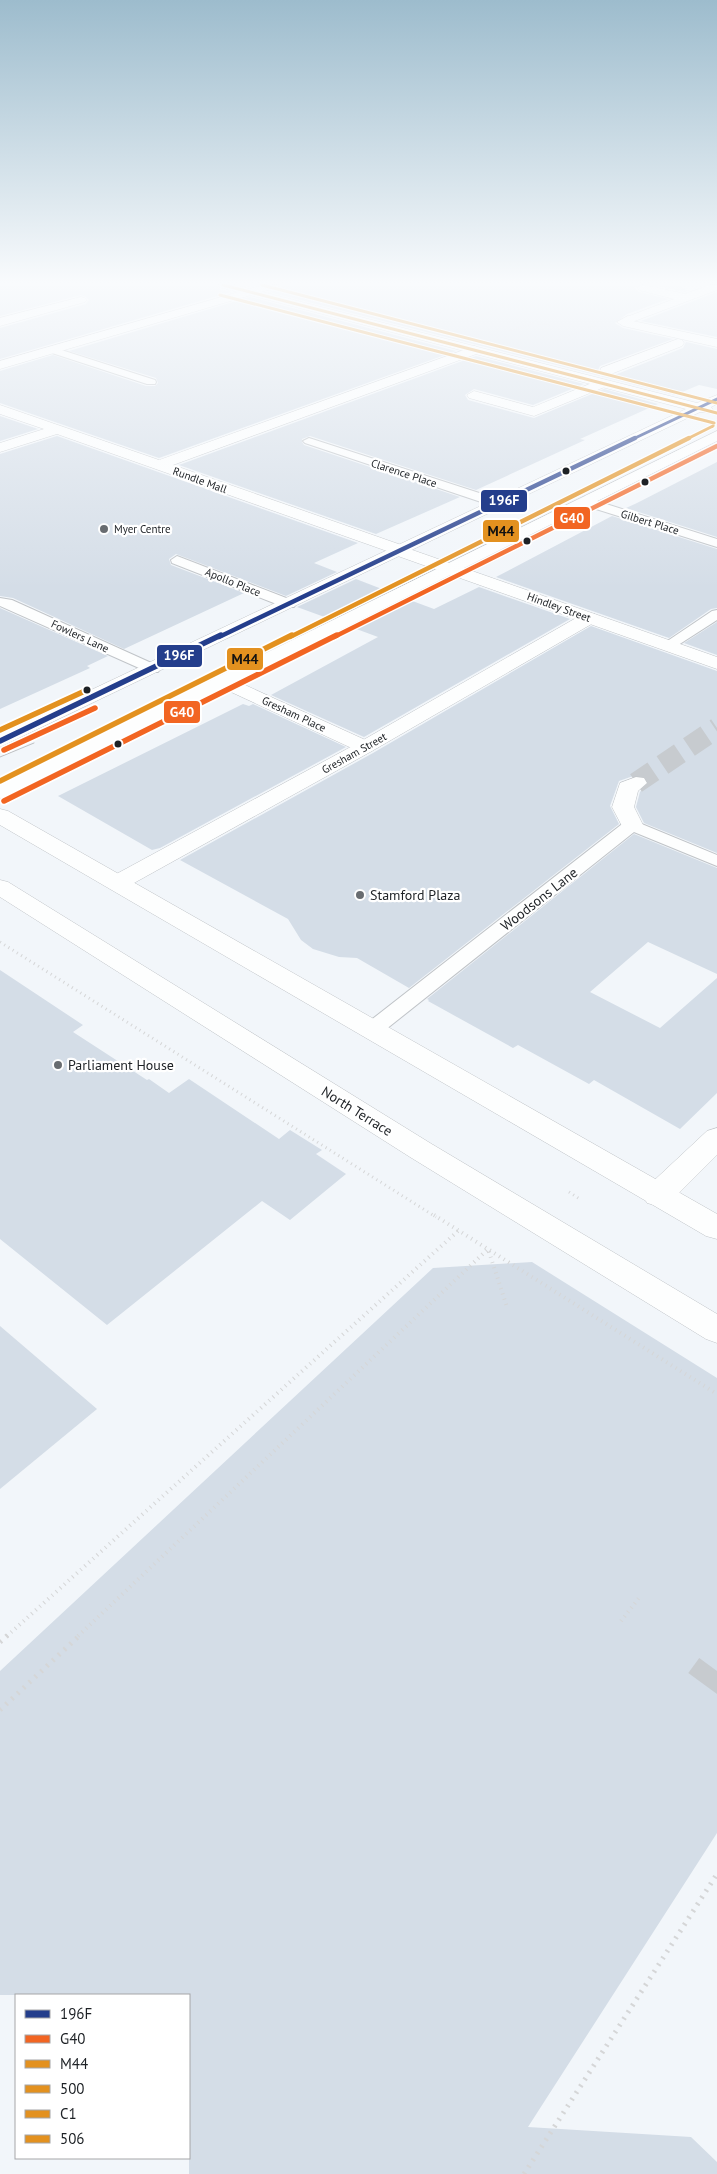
<svg xmlns="http://www.w3.org/2000/svg" width="717" height="2174" font-family="'PT Sans',sans-serif">
  <style>
    .building { fill: #d4dde7 }
    .lines { fill: none; stroke-linecap: round; stroke-linejoin: round }
    .pedestrian-tunnel-far1 { stroke: #c7cbcf; stroke-width: 21; stroke-dasharray: 21 11; stroke-linecap: butt }
    .pedestrian-tunnel { stroke: #c7cbcf; stroke-width: 44; stroke-dasharray: 44 22; stroke-linecap: butt }
    .service-casing { stroke: #c0c4c8; stroke-width: 2 }
    .pedestrian-casing { stroke: #c0c4c8; stroke-width: 1 }
    .minor-casing { stroke: #c0c4c8; stroke-width: 1 }
    .tertiary-casing { stroke: #c0c4c8; stroke-width: 1 }
    .secondary-casing { stroke: #c0c4c8; stroke-width: 1 }
    .path-far3 { stroke: #d5d6d7; stroke-width: 1; stroke-dasharray: 0.5 2; stroke-linecap: butt }
    .path-far2 { stroke: #d5d6d7; stroke-width: 3; stroke-dasharray: 1 4; stroke-linecap: butt }
    .path-far1 { stroke: #d5d6d7; stroke-width: 4; stroke-dasharray: 1 4.5; stroke-linecap: butt }
    .path { stroke: #d5d6d7; stroke-width: 5; stroke-dasharray: 2 6; stroke-linecap: butt }
    .service { fill: #fdfefe; fill-rule: evenodd }
    .pedestrian { fill: #fdfefe; fill-rule: evenodd }
    .minor { fill: #fdfefe; fill-rule: evenodd }
    .tertiary { fill: #fdfefe; fill-rule: evenodd }
    .secondary { fill: #fdfefe; fill-rule: evenodd }
    .tram { stroke: #bfc0c2; stroke-width: 1 }
    .bus-1-far2-casing { stroke: #fff; stroke-width: 5 }
    .bus-1-far1-casing { stroke: #fff; stroke-width: 7 }
    .bus-1-casing { stroke: #fff; stroke-width: 9 }
    .bus-2-far1-casing { stroke: #fff; stroke-width: 7 }
    .bus-2-casing { stroke: #fff; stroke-width: 9 }
    .bus-3-far2-casing { stroke: #fff; stroke-width: 5 }
    .bus-3-far1-casing { stroke: #fff; stroke-width: 7 }
    .bus-3-casing { stroke: #fff; stroke-width: 9 }
    .bus-4-casing { stroke: #fff; stroke-width: 5 }
    .bus-5-casing { stroke: #fff; stroke-width: 5 }
    .bus-6-casing { stroke: #fff; stroke-width: 5 }
    .bus-1-far2 { stroke: #243e8c; stroke-width: 3 }
    .bus-1-far1 { stroke: #243e8c; stroke-width: 4.5 }
    .bus-1 { stroke: #243e8c; stroke-width: 5.5 }
    .bus-2-far1 { stroke: #f26522; stroke-width: 4.5 }
    .bus-2 { stroke: #f26522; stroke-width: 5.5 }
    .bus-3-far2 { stroke: #e3911f; stroke-width: 3 }
    .bus-3-far1 { stroke: #e3911f; stroke-width: 4.5 }
    .bus-3 { stroke: #e3911f; stroke-width: 5.5 }
    .bus-4 { stroke: #e3911f; stroke-width: 3 }
    .bus-5 { stroke: #e3911f; stroke-width: 3 }
    .bus-6 { stroke: #e3911f; stroke-width: 3 }
    .bus-dot { fill: #1d2125; stroke: #fff; stroke-width: 2 }
    .poi-dot { fill: #686c70; stroke: #fff; stroke-width: 2 }
    .labels { text-anchor: middle; stroke-width: 4.5; stroke-linejoin: round; paint-order: stroke }
    .far-street-label { font-size: 11px; fill: #1d2125; stroke: #fff }
    .far-poi-label { font-size: 11px; fill: #1d2125; stroke: #fff; text-anchor: start }
    .poi-label { font-size: 14px; fill: #1d2125; stroke: #fff; text-anchor: start }
    .street-label { font-size: 14px; fill: #1d2125; stroke: #fff }
    .line-badge { stroke: #fff; stroke-width: 2 }
    .badge-label { font-size: 14px; text-anchor: middle; font-weight: bold; fill: #fff }
    .pale-badge-label { font-size: 14px; text-anchor: middle; font-weight: bold; fill: #111 }
  </style>
  <rect width="100%" height="100%" fill="#f2f6fa"/>
  <g class="building">
    <polygon points="0,285 216,285 219,289 231,292 0,359 0,328 86,304 89,300 86,297 81,295 0,316"/>
    <polygon points="282,285 638,285 635,288 639,292 668,299 627,314 615,323 623,328 673,339 600,366 598,370 600,376 612,376 683,348 686,342 717,349 717,389 699,385 675,395 269,292 279,289"/>
    <polygon points="652,285 681,285 687,291 685,292"/>
    <polygon points="717,292 717,337 641,321"/>
    <polygon points="250,297 456,351 159,458 0,403 0,371 53,355 146,386 155,386 158,383 156,378 69,351"/>
    <polygon points="476,356 584,384 533,405 474,389 465,395 468,400 534,418 604,389 658,404 580,439 585,440 476,490 310,436 302,439 302,442 304,445 460,497 376,534 179,465"/>
    <polygon points="0,416 38,429 0,441"/>
    <polygon points="57,436 358,543 314,563 337,572 286,596 176,554 169,559 171,565 244,593 124,649 13,598 0,596 0,454"/>
    <polygon points="717,462 717,537 626,508 637,503"/>
    <polygon points="612,516 717,549 717,608 711,609 669,638 496,577"/>
    <polygon points="356,579 387,591 330,619 297,607"/>
    <polygon points="479,587 570,619 364,737 271,695 378,637 351,627 407,599 434,609"/>
    <polygon points="0,608 108,656 87,666 90,668 0,709"/>
    <polygon points="717,622 717,655 684,643"/>
    <polygon points="591,626 717,671 717,853 644,823 636,807 640,792 649,782 644,776 636,775 619,781 610,806 619,824 409,988 357,958 339,957 313,949 301,940 288,919 180,860 373,753"/>
    <polygon points="243,704 249,706 253,704 346,747 160,848 152,850 58,796"/>
    <polygon points="634,834 717,868 717,974 648,942 590,992 660,1028 717,978 717,1093 680,1129 594,1080 589,1084 518,1045 513,1048 428,1001 429,1000 427,999"/>
    <polygon points="0,970 83,1025 73,1032 147,1080 149,1079 169,1093 189,1079 279,1139 290,1130 322,1150 316,1154 346,1174 290,1220 262,1201 107,1325 0,1239"/>
    <polygon points="532,1262 717,1378 717,1833 528,2127 691,2137 717,2162 717,2174 189,2174 189,1995 0,1995 0,1671 433,1268"/>
    <polygon points="0,1326 97,1409 0,1489"/>
  </g>
  <g class="lines">
    <polyline class="pedestrian-tunnel-far1" points="636,783 717,728"/>
    <polyline class="pedestrian-tunnel" points="706,1686 717,1671"/>
    <defs>
      <g id="service">
        <polygon points="52,347 155,380 156,382 155,384 147,384 49,352 47,350"/>
        <polygon points="309,438 504,501 506,504 500,508 496,507 305,443 303,441"/>
        <polygon points="584,497 717,539 717,547 580,504 578,501"/>
        <polygon points="177,556 294,601 296,604 294,607 284,607 172,563 171,560"/>
        <polygon points="0,598 12,600 158,666 160,669 158,672 148,672 0,606"/>
        <polygon points="717,610 717,620 672,649 662,649 660,646 712,611"/>
        <polygon points="632,820 717,855 717,866 634,832 380,1034 373,1036 366,1034 363,1029 366,1024 626,821"/>
      </g>
      <g id="pedestrian">
        <polygon points="81,297 85,298 87,300 85,302 0,326 0,318"/>
        <polygon points="628,316 632,318 633,321 717,339 717,347 623,326 617,322"/>
        <polygon points="475,346 481,350 479,353 173,465 407,547 409,551 407,555 401,556 57,434 0,452 0,443 44,429 0,414 0,405 159,460"/>
        <polygon points="223,675 372,743 375,747 372,751 365,753 358,751 216,685 213,681 216,677"/>
        <polygon points="636,777 644,778 647,783 638,791 634,807 643,825 640,830 632,832 624,830 612,807 620,783"/>
      </g>
      <g id="minor">
        <polygon points="263,285 280,285 278,287 0,369 0,361"/>
        <polygon points="644,285 685,294 710,285 717,285 717,290 632,322 624,322 622,320 624,318 674,299 639,290 637,288 639,286"/>
        <polygon points="678,339 682,340 684,343 682,346 611,374 601,374 600,371 601,368"/>
        <polygon points="602,379 609,383 607,386 534,416 469,398 467,395 474,391 533,407"/>
        <polygon points="589,613 595,614 598,618 595,622 372,751 125,888 117,890 109,888 105,883 109,878 358,743 583,614"/>
        <polygon points="717,1128 717,1155 669,1203 658,1206 647,1203 643,1195 647,1187 707,1131"/>
      </g>
      <polygon id="tertiary" points="401,546 717,657 717,669 395,555 393,551 395,547"/>
      <g id="secondary">
        <polygon points="218,285 235,285 697,403 717,395 717,404 711,407 713,410 711,413 700,412 0,747 0,733 686,409 219,287"/>
        <polygon points="717,431 717,441 8,797 0,798 0,784"/>
        <polygon points="0,809 8,811 717,1214 717,1239 706,1236 617,1184 0,825"/>
        <polygon points="0,880 8,882 430,1143 717,1314 717,1343 706,1339 410,1157 0,897"/>
      </g>
    </defs>
    <use href="#service" class="service-casing"/>
    <use href="#pedestrian" class="pedestrian-casing"/>
    <use href="#minor" class="minor-casing"/>
    <use href="#tertiary" class="tertiary-casing"/>
    <use href="#secondary" class="secondary-casing"/>
    <g class="path-far3">
      <polyline points="464,285 470,286"/>
      <polyline points="474,285 470,286 497,292"/>
      <polyline points="550,290 563,289 574,285"/>
      <polyline points="556,290 606,301"/>
      <polyline points="421,309 480,289"/>
      <polyline points="438,313 497,292 528,285"/>
      <polyline points="461,319 467,314 496,303 511,304 550,290 519,287"/>
      <polyline points="467,320 508,305"/>
      <polyline points="509,331 535,321 550,325 533,324 511,331"/>
      <polyline points="553,342 596,325"/>
    </g>
    <g class="path-far2">
      <polyline points="0,942 436,1217"/>
      <polyline points="569,1192 581,1200"/>
    </g>
    <g class="path-far1">
      <polyline points="434,1215 717,1394"/>
      <polyline points="621,1621 639,1598"/>
      <polyline points="7,1636 458,1231"/>
      <polyline points="78,1636 488,1249 507,1307"/>
    </g>
    <g class="path">
      <polyline points="0,1642 8,1635"/>
      <polyline points="0,1710 80,1635"/>
      <polyline points="524,2174 717,1874"/>
    </g>
    <use href="#service" class="service"/>
    <use href="#pedestrian" class="pedestrian"/>
    <use href="#minor" class="minor"/>
    <use href="#tertiary" class="tertiary"/>
    <use href="#secondary" class="secondary"/>
    <polyline class="tram" points="0,757 34,743"/>
    <defs>
      <polyline id="bus-1-far2" points="633,439 717,399"/>
      <polyline id="bus-1-far1" points="219,637 635,438"/>
      <polyline id="bus-1" points="0,741 221,635"/>
      <polyline id="bus-2-far1" points="334,637 717,446"/>
      <g id="bus-2">
        <polyline points="4,750 95,708"/>
        <polyline points="4,801 337,635"/>
      </g>
      <polyline id="bus-3-far2" points="687,439 713,426"/>
      <polyline id="bus-3-far1" points="290,637 689,438"/>
      <g id="bus-3">
        <polyline points="0,730 87,690"/>
        <polyline points="0,781 292,635"/>
      </g>
      <polyline id="bus-4" points="223,285 717,413"/>
      <polyline id="bus-5" points="220,295 714,423"/>
      <polyline id="bus-6" points="262,285 717,403"/>
    </defs>
    <use href="#bus-1-far2" class="bus-1-far2-casing"/>
    <use href="#bus-1-far1" class="bus-1-far1-casing"/>
    <use href="#bus-1" class="bus-1-casing"/>
    <use href="#bus-2-far1" class="bus-2-far1-casing"/>
    <use href="#bus-2" class="bus-2-casing"/>
    <use href="#bus-3-far2" class="bus-3-far2-casing"/>
    <use href="#bus-3-far1" class="bus-3-far1-casing"/>
    <use href="#bus-3" class="bus-3-casing"/>
    <use href="#bus-4" class="bus-4-casing"/>
    <use href="#bus-5" class="bus-5-casing"/>
    <use href="#bus-6" class="bus-6-casing"/>
    <use href="#bus-1-far2" class="bus-1-far2"/>
    <use href="#bus-1-far1" class="bus-1-far1"/>
    <use href="#bus-1" class="bus-1"/>
    <use href="#bus-2-far1" class="bus-2-far1"/>
    <use href="#bus-2" class="bus-2"/>
    <use href="#bus-3-far2" class="bus-3-far2"/>
    <use href="#bus-3-far1" class="bus-3-far1"/>
    <use href="#bus-3" class="bus-3"/>
    <use href="#bus-4" class="bus-4"/>
    <use href="#bus-5" class="bus-5"/>
    <use href="#bus-6" class="bus-6"/>
  </g>
  <linearGradient id="sky" x2="0" y2="1"><stop stop-color="#9dbccd"/><stop offset="0.48" stop-color="#f9fbfd"/><stop offset="1" stop-color="#f9fbfd" stop-opacity="0"/></linearGradient>
  <rect width="717" height="589" fill="url(#sky)"/>
  <g class="bus-dot">
    <circle cx="566" cy="471" r="4.5"/>
    <circle cx="645" cy="482" r="4.5"/>
    <circle cx="527" cy="541" r="4.5"/>
    <circle cx="87" cy="690" r="4.5"/>
    <circle cx="118" cy="744" r="4.5"/>
  </g>
  <g class="poi-dot">
    <circle cx="104" cy="529" r="5"/>
    <circle cx="360" cy="895" r="5"/>
    <circle cx="58" cy="1065" r="5"/>
  </g>
  <g class="labels">
    <g class="far-street-label">
      <text transform="translate(404 473) rotate(18)" y="4">Clarence Place</text>
      <text transform="translate(200 480) rotate(20)" y="4">Rundle Mall</text>
      <text transform="translate(650 522) rotate(17)" y="4">Gilbert Place</text>
      <text transform="translate(233 582) rotate(22)" y="4">Apollo Place</text>
      <text transform="translate(559 607) rotate(20)" y="4">Hindley Street</text>
      <text transform="translate(80 636) rotate(25)" y="4">Fowlers Lane</text>
      <text transform="translate(294 714) rotate(25)" y="4">Gresham Place</text>
      <text transform="translate(354 753) rotate(-29)" y="4">Gresham Street</text>
    </g>
    <g class="far-poi-label">
      <text x="114" y="533">Myer Centre</text>
    </g>
    <g class="poi-label">
      <text x="370" y="900">Stamford Plaza</text>
      <text x="68" y="1070">Parliament House</text>
    </g>
    <g class="street-label">
      <text transform="translate(539 899) rotate(-38)" y="5">Woodsons Lane</text>
      <text transform="translate(357 1111) rotate(32)" y="5">North Terrace</text>
    </g>
  </g>
  <g class="line-badge">
    <rect x="480" y="489" width="48" height="24" rx="5" fill="#243e8c"/>
    <rect x="553" y="506" width="38" height="24" rx="5" fill="#f26522"/>
    <rect x="482" y="519" width="38" height="24" rx="5" fill="#e3911f"/>
    <rect x="156" y="644" width="47" height="24" rx="5" fill="#243e8c"/>
    <rect x="226" y="647" width="38" height="24" rx="5" fill="#e3911f"/>
    <rect x="163" y="700" width="38" height="24" rx="5" fill="#f26522"/>
  </g>
  <g class="badge-label">
    <text x="504" y="505">196F</text>
    <text x="572" y="523">G40</text>
    <text x="179" y="660">196F</text>
    <text x="182" y="717">G40</text>
  </g>
  <g class="pale-badge-label">
    <text x="501" y="536">M44</text>
    <text x="245" y="664">M44</text>
  </g>
  <rect x="15" y="1994" width="175" height="165" fill="#ffffff" stroke="#a5a6a8"/>
  <rect x="25" y="2010" width="25" height="8" fill="#243e8c" stroke="#a5a6a8"/>
  <text x="60" y="2019" font-size="15" fill="#1d2125">196F</text>
  <rect x="25" y="2035" width="25" height="8" fill="#f26522" stroke="#a5a6a8"/>
  <text x="60" y="2044" font-size="15" fill="#1d2125">G40</text>
  <rect x="25" y="2060" width="25" height="8" fill="#e3911f" stroke="#a5a6a8"/>
  <text x="60" y="2069" font-size="15" fill="#1d2125">M44</text>
  <rect x="25" y="2085" width="25" height="8" fill="#e3911f" stroke="#a5a6a8"/>
  <text x="60" y="2094" font-size="15" fill="#1d2125">500</text>
  <rect x="25" y="2110" width="25" height="8" fill="#e3911f" stroke="#a5a6a8"/>
  <text x="60" y="2119" font-size="15" fill="#1d2125">C1</text>
  <rect x="25" y="2135" width="25" height="8" fill="#e3911f" stroke="#a5a6a8"/>
  <text x="60" y="2144" font-size="15" fill="#1d2125">506</text>
</svg>
